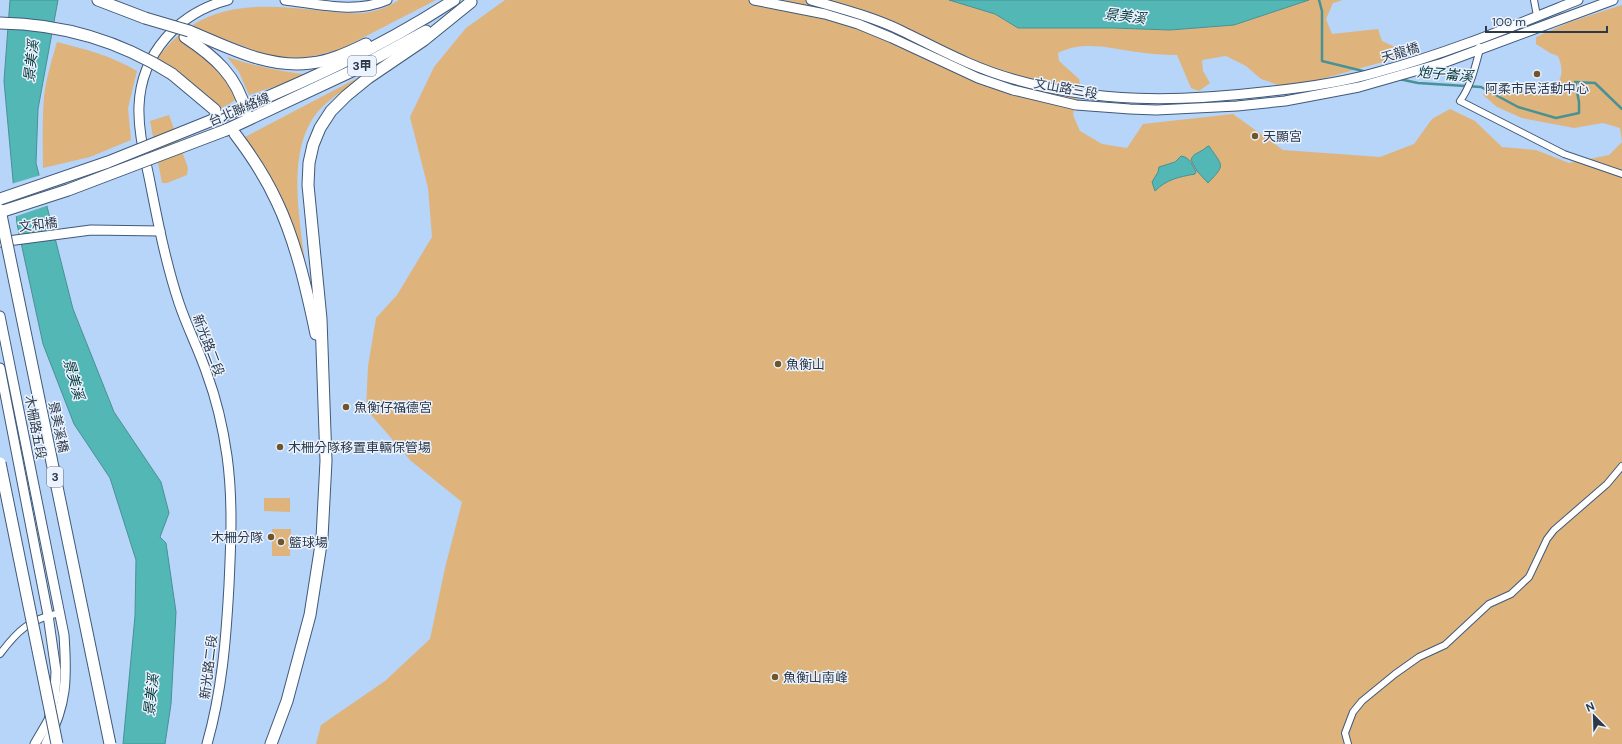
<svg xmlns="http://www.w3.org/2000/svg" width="1622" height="744" font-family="'DM Sans','Noto Sans TC',sans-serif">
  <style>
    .green { fill: #deb47c }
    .water { fill: #53b7b6; stroke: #489195 }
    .pier { fill: #b7d4f9 }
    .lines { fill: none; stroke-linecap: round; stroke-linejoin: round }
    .stream { stroke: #489195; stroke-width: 2.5 }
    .street-casing { stroke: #405978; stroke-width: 8 }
    .secondary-casing { stroke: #405978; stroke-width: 11 }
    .highway-casing { stroke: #405978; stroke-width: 13 }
    .street { stroke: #fff; stroke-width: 6 }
    .secondary { stroke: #fff; stroke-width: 9 }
    .highway { stroke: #fff; stroke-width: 11 }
    .highway-bridge-casing { stroke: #405978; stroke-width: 13; stroke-linecap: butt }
    .highway-bridge { stroke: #fff; stroke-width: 11 }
    .poi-dot { fill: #725429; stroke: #eaf3ff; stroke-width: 1.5 }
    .labels { text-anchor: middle; stroke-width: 3; stroke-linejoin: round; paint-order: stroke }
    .shield { fill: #eaf3ff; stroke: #66717f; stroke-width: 1 }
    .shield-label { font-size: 12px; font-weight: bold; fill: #2e3948 }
    .street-label { font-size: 13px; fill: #2e3948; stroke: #eaf3ff }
    .poi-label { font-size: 13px; fill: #2e3948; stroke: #eaf3ff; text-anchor: start }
    .water-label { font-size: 14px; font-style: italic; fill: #053737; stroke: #eaf3ff }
  </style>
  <rect width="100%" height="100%" fill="#b7d4f9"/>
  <g class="green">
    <path d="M399,0H436L339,50L305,58L276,57L261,53L192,27L213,64L226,78L236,99L231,103L221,108C200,89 181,73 156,60C201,0 253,3 323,11C353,14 373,17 399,0Z"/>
    <path d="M505,0H949L995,14L1018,28H1113L1170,30L1234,25L1309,0H1343L1333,3L1326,19L1332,34L1378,29L1382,41L1393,46L1406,47L1408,55L1318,80L1281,86L1261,79L1246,66L1226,56L1202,60L1203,71L1210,83L1199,91L1191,88L1177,55C1163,55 1150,54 1137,52C1110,48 1083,40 1058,53L1059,61L1079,79L1080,84L1073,115L1080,131L1102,144L1127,148L1143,124L1233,114L1283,150L1380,157L1414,144L1432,119L1450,109L1475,121L1502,147L1536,150L1569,163L1609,155L1622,142L1620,128L1603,123L1574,128L1522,118L1497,107L1483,95L1490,85L1547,95C1560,82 1566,75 1558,56L1550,53L1536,44V37L1570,22L1622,5V744H316L321,725L385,681L430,639L445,568L462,502L411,461L366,409L368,366L376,318L397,295L432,237L428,188L410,117L434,67L466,28Z"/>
    <path d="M57,42C85,49 112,56 137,71L128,108L131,140L90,157L43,168C43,145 42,121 44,97C46,78 52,60 57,42Z"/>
    <path d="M227,57C255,66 281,72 310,75L249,95L239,72Z"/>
    <path d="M365,74C351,86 326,100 316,114C285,155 301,225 306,272L285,208L261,161L245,137Z"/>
    <polygon points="169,115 188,168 187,175 167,183 162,183 150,121"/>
    <polygon points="264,498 290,498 290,512 264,511"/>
    <polygon points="272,529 291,529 290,556 272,556"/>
  </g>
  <g class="water">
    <polygon points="10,0 58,0 38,109 36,163 73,309 114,412 161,482 169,513 160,537 166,543 176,612 171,704 165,744 123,744 135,616 136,560 110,478 74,424 43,344 17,224 4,81"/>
    <polygon points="949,0 1309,0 1234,25 1170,30 1113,28 1018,28 995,14"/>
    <path d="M1209,146C1223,167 1226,164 1208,183L1197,171L1191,160C1193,154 1196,154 1201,151C1204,150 1205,147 1209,146Z"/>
    <path d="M1181,156C1190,157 1192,165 1196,172L1195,174C1179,177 1167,179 1155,191L1152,182L1158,172L1159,167L1175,162Z"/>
  </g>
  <polygon class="pier" points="41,175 49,205 14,217 11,184"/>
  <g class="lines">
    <g class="stream">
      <polyline points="1319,0 1322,11 1322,61 1367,72"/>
      <polyline points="1399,79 1418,83 1481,87 1518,107 1556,118 1579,113 1579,102 1575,82 1595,83 1622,109"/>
    </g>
    <defs>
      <g id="street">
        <polyline points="1534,0 1537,16"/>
        <path d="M1479,47L1480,49C1475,67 1471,86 1460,101L1564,154L1622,174"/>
        <path d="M0,654C18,630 30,619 60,613"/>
        <polyline points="1348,744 1345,733 1353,712 1362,701 1395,674 1419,657 1445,645 1489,604 1511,594 1529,577 1547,539 1554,530 1607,484 1622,466"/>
      </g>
      <g id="secondary">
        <path d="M285,0C318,4 356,14 387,0"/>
        <polyline points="754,0 825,14 858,24 892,38 978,78 1013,90 1076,105 1130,109 1156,110 1237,106 1285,101 1359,87 1443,63 1613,0"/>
        <path d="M811,0C842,9 873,17 902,31C939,49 973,68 1013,79C1097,103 1177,102 1263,92C1302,88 1341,83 1378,72C1446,54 1513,26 1578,0"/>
        <polyline points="0,242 91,230 160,231"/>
        <path d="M0,316L64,635C67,678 67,705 46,744"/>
        <polyline points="0,368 48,615 56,671 55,693 49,720 35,744"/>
        <path d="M207,744C222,691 226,640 229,585C231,542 233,499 227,456C223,428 217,401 207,374C199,350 187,327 179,303C166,264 158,223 150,182C145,157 138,132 139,106C141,54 178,13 228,0"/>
      </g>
      <g id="highway">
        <polyline points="98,0 145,18"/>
        <path d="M189,31C228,47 268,69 311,63C331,61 349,52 366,44"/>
        <path d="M185,37C215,57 237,76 246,112"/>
        <polyline points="172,74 215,110"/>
        <path d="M215,119C298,85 379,49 454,0"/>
        <polyline points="226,130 352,71 426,31"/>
        <path d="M235,134C251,155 266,178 277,202C296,242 307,291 316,334"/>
        <polyline points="271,744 287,701 310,615 322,538 326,461 321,319 308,185 309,163 313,145 320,128 331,111 346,96 368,78 424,40 471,2"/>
      </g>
    </defs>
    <use href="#street" class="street-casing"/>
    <use href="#secondary" class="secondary-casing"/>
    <use href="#highway" class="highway-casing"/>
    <use href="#street" class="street"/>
    <use href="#secondary" class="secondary"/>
    <use href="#highway" class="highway"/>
    <defs>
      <g id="highway-bridge">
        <polyline points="145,18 189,31"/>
        <path d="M0,23C62,24 120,41 172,74"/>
        <polyline points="0,199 108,162 215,119"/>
        <polyline points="0,210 110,744"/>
        <polyline points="0,212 68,190 226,130"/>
        <polyline points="0,463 57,744"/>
      </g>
    </defs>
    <use href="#highway-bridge" class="highway-bridge-casing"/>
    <use href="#highway-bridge" class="highway-bridge"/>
  </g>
  <g class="poi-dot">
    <circle cx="1537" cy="74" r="4"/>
    <circle cx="1255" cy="136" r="4"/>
    <circle cx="778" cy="364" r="4"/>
    <circle cx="346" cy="407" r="4"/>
    <circle cx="280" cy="447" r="4"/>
    <circle cx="271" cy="537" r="4"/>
    <circle cx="281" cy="542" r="4"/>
    <circle cx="775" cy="677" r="4"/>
  </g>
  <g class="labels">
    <g class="shield">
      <rect x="348" y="56" width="28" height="20" rx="3"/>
      <rect x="47" y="467" width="16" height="20" rx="3"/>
    </g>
    <g class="shield-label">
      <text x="362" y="70">3甲</text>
      <text x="55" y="481">3</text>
    </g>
    <g class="street-label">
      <text transform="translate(1400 52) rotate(-17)" y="5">天龍橋</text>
      <text transform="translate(1066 88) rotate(10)" y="5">文山路三段</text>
      <text transform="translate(239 109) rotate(-23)" y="5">台北聯絡線</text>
      <text transform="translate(38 224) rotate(-7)" y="5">文和橋</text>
      <text transform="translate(209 345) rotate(69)" y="5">新光路二段</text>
      <text transform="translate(36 427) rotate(79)" y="5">木柵路五段</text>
      <text transform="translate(59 427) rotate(78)" y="5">景美溪橋</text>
      <text transform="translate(208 667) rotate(-83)" y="5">新光路二段</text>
    </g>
    <g class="poi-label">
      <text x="1537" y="93" text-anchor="middle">阿柔市民活動中心</text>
      <text x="1263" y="141">天顯宮</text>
      <text x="786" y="369">魚衡山</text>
      <text x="354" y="412">魚衡仔福德宮</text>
      <text x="288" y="452">木柵分隊移置車輛保管場</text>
      <text x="263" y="542" text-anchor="end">木柵分隊</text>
      <text x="289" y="547">籃球場</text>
      <text x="783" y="682">魚衡山南峰</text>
    </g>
    <g class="water-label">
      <text transform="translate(1125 16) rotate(7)" y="5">景美溪</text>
      <text transform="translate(31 61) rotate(-84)" y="5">景美溪</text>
      <text transform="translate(1445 74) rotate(5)" y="5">炮子崙溪</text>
      <text transform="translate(74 379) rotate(74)" y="5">景美溪</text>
      <text transform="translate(151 695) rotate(-84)" y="5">景美溪</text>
    </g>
  </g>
  <g transform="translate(1594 716) rotate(337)" stroke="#eaf3ff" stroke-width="3" paint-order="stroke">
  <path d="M0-3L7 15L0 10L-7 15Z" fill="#2e3948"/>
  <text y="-6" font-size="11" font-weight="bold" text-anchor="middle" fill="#2e3948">N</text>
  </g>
  <path d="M1486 26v6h121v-6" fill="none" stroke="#2e3948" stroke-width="2"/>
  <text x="1492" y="26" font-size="12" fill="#2e3948" stroke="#eaf3ff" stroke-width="3" paint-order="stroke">100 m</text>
</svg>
